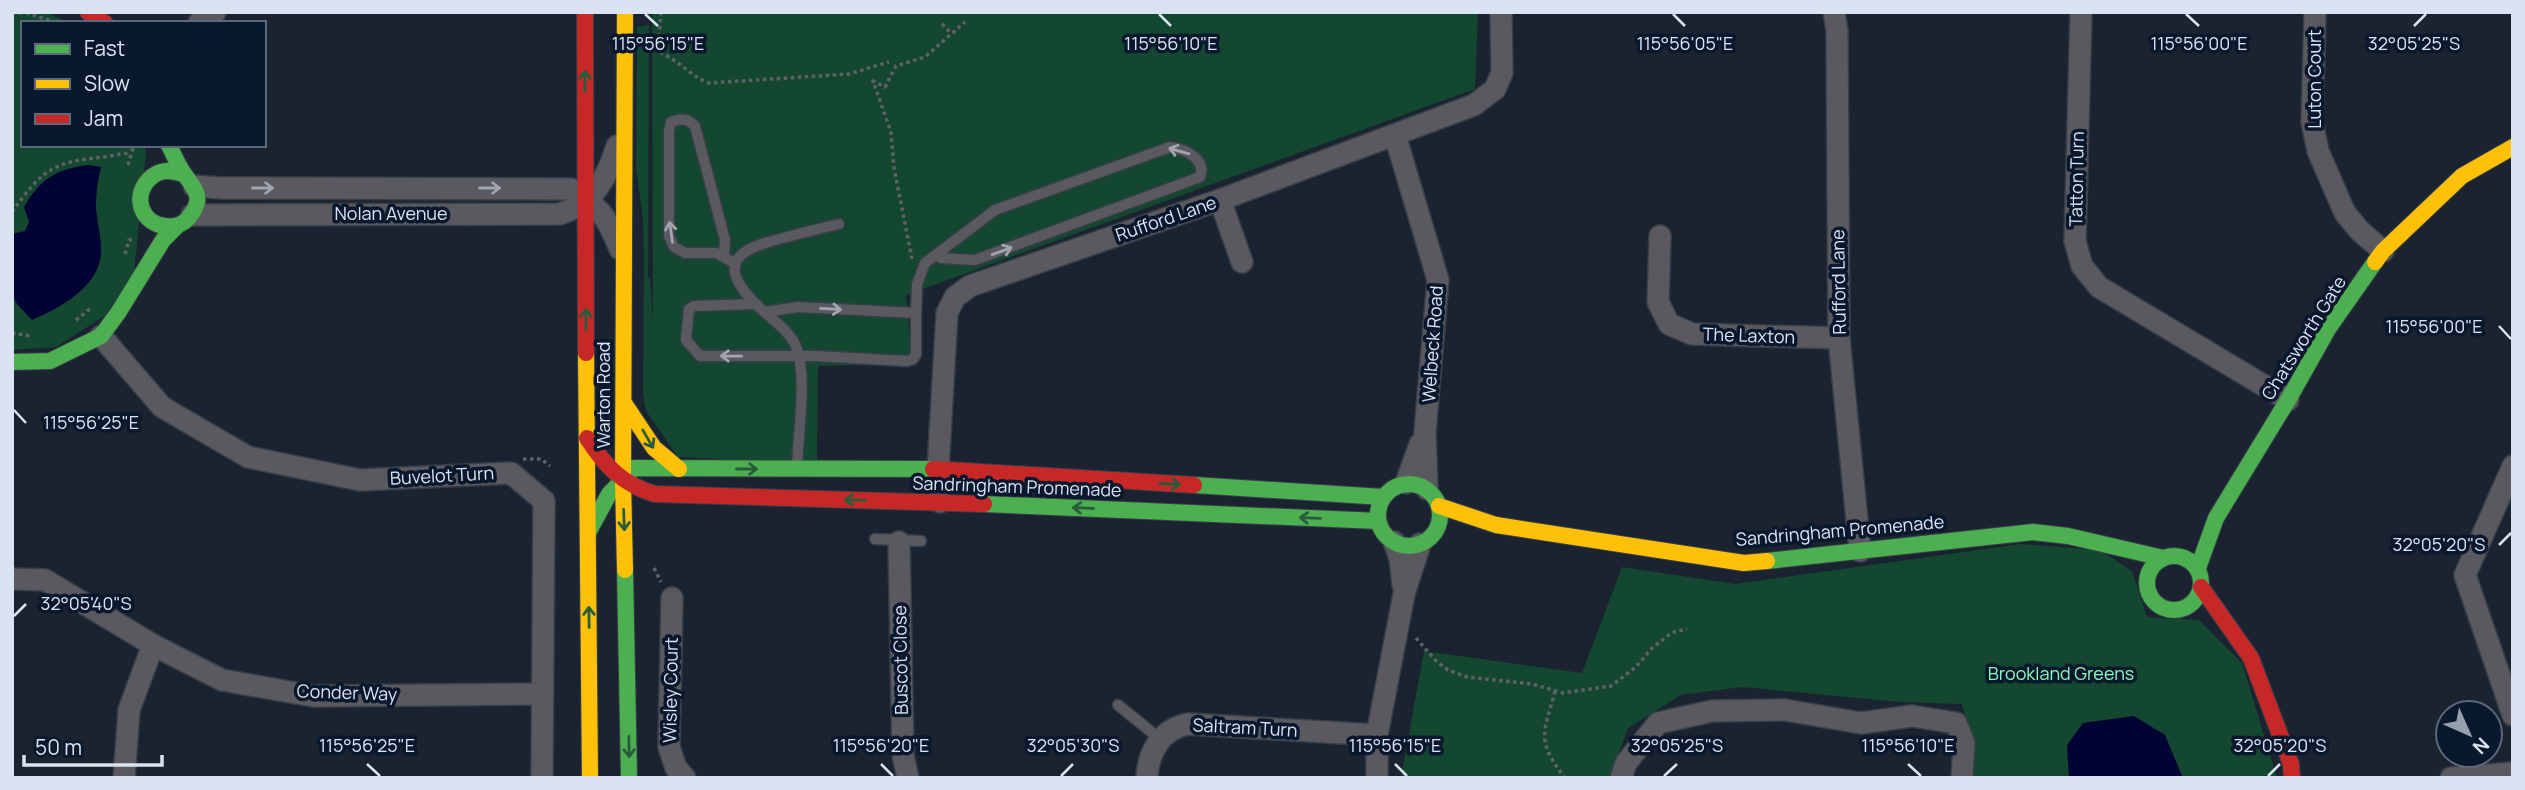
<svg xmlns="http://www.w3.org/2000/svg" width="2525" height="790" font-family="Manrope,sans-serif">
  <style>
    .green { fill: #144730 }
    .water { fill: #020334 }
    .lines { fill: none; stroke-linecap: round; stroke-linejoin: round }
    .lane-casing { stroke: #363f48; stroke-width: 13 }
    .street-casing { stroke: #363f48; stroke-width: 24 }
    .fast-casing { stroke: #363f48; stroke-width: 18 }
    .slow-casing { stroke: #363f48; stroke-width: 18 }
    .jam-casing { stroke: #363f48; stroke-width: 18 }
    .path { stroke: #606168; stroke-width: 3.5; stroke-dasharray: 3.5 3.5; stroke-linecap: butt }
    .lane { stroke: #5a595f; stroke-width: 10 }
    .street { stroke: #5a595f; stroke-width: 21 }
    .fast { stroke: #4caf50; stroke-width: 16 }
    .slow { stroke: #ffc107; stroke-width: 16 }
    .jam { stroke: #c62828; stroke-width: 16 }
    .oneway { stroke: #275c3c }
    .oneway2 { stroke: #a0a5af }
    .ticks { fill: none; stroke: #d9e3f1; stroke-width: 2.5 }
    .labels { text-anchor: middle; stroke-width: 7; stroke-linejoin: round; paint-order: stroke }
    .street-label { font-size: 18px; fill: #d9e3f1; stroke: #09182c }
    .park-label { font-size: 18px; fill: #8bf6b8; stroke: #09182c }
    .ticks-label { font-size: 18px; text-anchor: middle; fill: #d9e3f1; stroke: #09182c; stroke-width: 7; stroke-linejoin: round; paint-order: stroke }
  </style>
  <rect width="100%" height="100%" fill="#1a232f"/>
  <g class="green">
    <polygon points="12,12 48,12 68,23 23,23 23,145 145,145 146,153 134,272 106,315 56,347 12,350"/>
    <polygon points="652,12 1478,12 1475,89 906,295 912,364 818,366 817,463 678,457 646,411 643,394 644,257 643,219 636,169 637,27 649,25 648,278 650,279 653,325"/>
    <polygon points="2021,544 2100,550 2132,571 2147,617 2199,620 2242,663 2277,778 1973,778 1975,754 1962,704 1900,702 1742,687 1681,695 1628,728 1610,778 1401,778 1424,651 1582,673 1622,567 1735,584"/>
  </g>
  <g class="water">
    <path d="M89,165L101,167C98,179 96,192 96,205C96,223 104,241 100,260C94,290 57,309 32,320L17,304L12,295V234L25,231L29,222L24,207C41,178 56,169 89,165Z"/>
    <polygon points="2134,716 2165,735 2183,778 2069,778 2067,745 2083,723"/>
  </g>
  <g class="lines">
    <defs>
      <g id="lane">
        <path d="M724,257L725,240L695,126C687,118 681,118 671,122L669,131V236L674,247L685,253H716L735,263"/>
        <polyline points="756,304 694,306 689,309 686,340 700,356 815,356 907,361 913,359 916,354 916,313 798,307 764,312"/>
        <path d="M916,313L917,284L925,263L995,210L1170,147C1185,149 1207,159 1200,177L975,260L941,258L937,255"/>
        <path d="M797,467C798,435 807,378 797,349C791,331 771,319 758,306C712,262 740,248 787,237C805,232 822,228 839,224"/>
        <polyline points="875,539 921,541"/>
        <polyline points="1118,705 1160,739"/>
      </g>
      <g id="street">
        <polyline points="1834,12 1837,31 1839,338 1860,551"/>
        <polyline points="2081,12 2075,241 2082,266 2099,287 2288,400"/>
        <polyline points="2315,12 2312,122 2318,151 2345,213 2360,231 2383,251"/>
        <polyline points="199,23 215,12"/>
        <polyline points="1395,135 1438,280 1425,432 1427,489"/>
        <path d="M194,186L222,188L571,189C600,208 607,216 620,249"/>
        <polyline points="1220,200 1242,262"/>
        <path d="M192,215L560,214C595,202 607,178 617,146"/>
        <polyline points="1660,236 1658,302 1669,324 1692,334 1839,338"/>
        <polyline points="101,336 162,407 248,457 360,480 511,473 544,501 542,778"/>
        <polyline points="2513,466 2465,575 2513,715"/>
        <polyline points="1406,483 1420,444"/>
        <polyline points="940,502 938,469 947,313 955,297 970,286 1220,200 1474,105 1495,89 1502,73 1501,12"/>
        <polyline points="899,542 903,755 908,778"/>
        <polyline points="1394,542 1400,558 1403,585"/>
        <polyline points="12,579 45,580 153,645 222,680 313,696 542,694"/>
        <polyline points="672,598 669,747 676,768 685,778"/>
        <polyline points="124,778 129,710 153,645"/>
        <path d="M1147,778C1148,751 1162,729 1188,724L1377,735"/>
        <polyline points="1377,778 1377,735 1404,594 1420,544"/>
        <polyline points="1621,778 1626,763 1658,723 1712,711 1785,710 1861,723 1912,716 1956,723 1964,743 1962,778"/>
        <polyline points="2451,778 2513,773"/>
      </g>
      <g id="fast">
        <path d="M169,145C173,153 176,161 181,169C191,186 207,195 190,216C178,233 149,228 142,209C135,191 150,171 168,171C173,171 179,173 184,174"/>
        <polyline points="12,362 50,361 101,336 118,313 163,240 177,226"/>
        <circle cx="1409" cy="515" r="31"/>
        <polyline points="1194,485 1383,497"/>
        <polyline points="984,504 1378,521"/>
        <polyline points="588,533 609,494 634,468 933,469"/>
        <circle cx="2174" cy="583" r="27"/>
        <polyline points="1767,561 2033,532 2068,536 2163,558"/>
        <polyline points="2198,568 2216,518 2288,400 2328,329 2375,262"/>
        <polyline points="625,570 629,778"/>
      </g>
      <g id="slow">
        <polyline points="2375,262 2383,251 2462,176 2513,147"/>
        <polyline points="586,353 590,778"/>
        <polyline points="624,403 654,448 679,469"/>
        <polyline points="1439,506 1496,525 1744,563 1767,561"/>
        <polyline points="625,570 623,480 625,12"/>
      </g>
      <g id="jam">
        <polyline points="88,12 105,23"/>
        <polyline points="585,12 586,353"/>
        <path d="M587,438C604,465 623,485 655,494L984,504"/>
        <polyline points="933,469 1194,485"/>
        <polyline points="2201,587 2251,658 2291,764 2292,778"/>
      </g>
    </defs>
    <use href="#lane" class="lane-casing"/>
    <use href="#street" class="street-casing"/>
    <use href="#fast" class="fast-casing"/>
    <use href="#slow" class="slow-casing"/>
    <use href="#jam" class="jam-casing"/>
    <g class="path">
      <path d="M661,12L658,52C679,59 689,76 709,83L849,74L889,62"/>
      <polyline points="12,13 27,13 58,23"/>
      <polyline points="942,24 952,34"/>
      <polyline points="128,165 134,145"/>
      <path d="M12,212C42,170 52,162 104,157C113,156 122,153 131,153"/>
      <polyline points="125,254 129,240 135,239"/>
      <polyline points="912,259 894,168 891,132 873,81 885,87 896,66 925,57 965,22"/>
      <polyline points="76,320 90,309"/>
      <polyline points="12,333 31,336"/>
      <polyline points="523,459 541,459 550,466"/>
      <polyline points="654,568 661,582"/>
      <polyline points="1416,638 1436,661 1448,670 1467,677 1532,684 1563,693 1611,686 1636,667 1651,649 1671,633 1687,629"/>
      <path d="M1555,691C1544,734 1535,739 1565,778"/>
    </g>
    <use href="#lane" class="lane"/>
    <use href="#street" class="street"/>
    <use href="#fast" class="fast"/>
    <use href="#slow" class="slow"/>
    <use href="#jam" class="jam"/>
  </g>
  <defs><path id="oneway-shaft" d="M-6 0H5M1.5-3L5.5 0L1.5 3" fill="none" stroke-width="1.6" stroke-linecap="round" stroke-linejoin="round" transform="scale(1.75)"/></defs>
  <g class="oneway">
    <use href="#oneway-shaft" transform="translate(585 81) rotate(-90)"/>
    <use href="#oneway-shaft" transform="translate(586 319) rotate(-90)"/>
    <use href="#oneway-shaft" transform="translate(648 439) rotate(60)"/>
    <use href="#oneway-shaft" transform="translate(747 469)"/>
    <use href="#oneway-shaft" transform="translate(1170 484) rotate(4)"/>
    <use href="#oneway-shaft" transform="translate(855 500) rotate(-178)"/>
    <use href="#oneway-shaft" transform="translate(1083 508) rotate(-178)"/>
    <use href="#oneway-shaft" transform="translate(1310 518) rotate(-178)"/>
    <use href="#oneway-shaft" transform="translate(624 520) rotate(88)"/>
    <use href="#oneway-shaft" transform="translate(589 617) rotate(-91)"/>
    <use href="#oneway-shaft" transform="translate(629 747) rotate(89)"/>
  </g>
  <g class="oneway2">
    <use href="#oneway-shaft" transform="translate(1179 151) rotate(-164)"/>
    <use href="#oneway-shaft" transform="translate(263 188)"/>
    <use href="#oneway-shaft" transform="translate(490 188)"/>
    <use href="#oneway-shaft" transform="translate(671 232) rotate(-98)"/>
    <use href="#oneway-shaft" transform="translate(1002 251) rotate(-20)"/>
    <use href="#oneway-shaft" transform="translate(831 309) rotate(3)"/>
    <use href="#oneway-shaft" transform="translate(731 356) rotate(-179)"/>
  </g>
  <path class="ticks" d="M645,14L658,26M1159,14L1171,26M1673,14L1685,26M2186,14L2199,26M2414,26L2426,14M2499,326L2511,339M14,410L26,423M2499,545L2511,533M14,616L26,604M367,764L380,776M881,764L893,776M1395,764L1407,776M1908,764L1921,776M1061,776L1073,764M1664,776L1677,764M2268,776L2280,764"/>
  <g class="labels">
    <g class="street-label">
      <text transform="translate(2315 79) rotate(-90)" y="6">Luton Court</text>
      <text transform="translate(2077 179) rotate(-89)" y="6">Tatton Turn</text>
      <text x="391" y="220">Nolan Avenue</text>
      <text transform="translate(1166 219) rotate(-19)" y="6">Rufford Lane</text>
      <text transform="translate(1839 282) rotate(-91)" y="6">Rufford Lane</text>
      <text transform="translate(1749 336) rotate(2)" y="6">The Laxton</text>
      <text transform="translate(2304 338) rotate(-58)" y="6">Chatsworth Gate</text>
      <text transform="translate(1433 344) rotate(-86)" y="6">Welbeck Road</text>
      <text transform="translate(604 395) rotate(-90)" y="6">Warton Road</text>
      <text transform="translate(442 476) rotate(-3)" y="6">Buvelot Turn</text>
      <text transform="translate(1017 487) rotate(2)" y="6">Sandringham Promenade</text>
      <text transform="translate(1840 531) rotate(-5)" y="6">Sandringham Promenade</text>
      <text transform="translate(901 660) rotate(-91)" y="6">Buscot Close</text>
      <text transform="translate(671 690) rotate(-89)" y="6">Wisley Court</text>
      <text transform="translate(347 693) rotate(2)" y="6">Conder Way</text>
      <text transform="translate(1245 728) rotate(3)" y="6">Saltram Turn</text>
    </g>
    <g class="park-label">
      <text x="2061" y="680">Brookland Greens</text>
    </g>
  </g>
  <g class="ticks-label">
    <text x="658" y="50">115°56'15"E</text>
    <text x="1171" y="50">115°56'10"E</text>
    <text x="1685" y="50">115°56'05"E</text>
    <text x="2199" y="50">115°56'00"E</text>
    <text x="2414" y="50">32°05'25"S</text>
    <text x="2434" y="333">115°56'00"E</text>
    <text x="91" y="429">115°56'25"E</text>
    <text x="2439" y="551">32°05'20"S</text>
    <text x="86" y="610">32°05'40"S</text>
    <text x="367" y="752">115°56'25"E</text>
    <text x="881" y="752">115°56'20"E</text>
    <text x="1073" y="752">32°05'30"S</text>
    <text x="1395" y="752">115°56'15"E</text>
    <text x="1677" y="752">32°05'25"S</text>
    <text x="1908" y="752">115°56'10"E</text>
    <text x="2280" y="752">32°05'20"S</text>
  </g>
  <rect width="2525" height="790" fill="none" stroke="#d9e3f1" stroke-width="28"/>
  <rect x="21" y="21" width="245" height="126" fill="#09182c" stroke="#5c697b" stroke-width="2"/>
  <rect x="35" y="44" width="35" height="10" fill="#4caf50" stroke="#5c697b" stroke-width="2"/>
  <text x="84" y="56" font-size="21" fill="#d9e3f1">Fast</text>
  <rect x="35" y="79" width="35" height="10" fill="#ffc107" stroke="#5c697b" stroke-width="2"/>
  <text x="84" y="91" font-size="21" fill="#d9e3f1">Slow</text>
  <rect x="35" y="114" width="35" height="10" fill="#c62828" stroke="#5c697b" stroke-width="2"/>
  <text x="84" y="126" font-size="21" fill="#d9e3f1">Jam</text>
  <g transform="translate(2469 734) rotate(135)"><circle r="33" fill="#09182c" stroke="#5c697b" stroke-width="2"/>
  <path d="M0-5L12 26L0 18L-12 26Z" fill="#96a0ad"/>
  <text y="-10" font-size="19" font-weight="bold" text-anchor="middle" fill="#d9e3f1">N</text>
  </g>
  <path d="M24 755v10h138v-10" fill="none" stroke="#d9e3f1" stroke-width="3.5"/>
  <text x="35" y="755" font-size="21" fill="#d9e3f1" stroke="#09182c" stroke-width="5" paint-order="stroke">50 m</text>
</svg>
